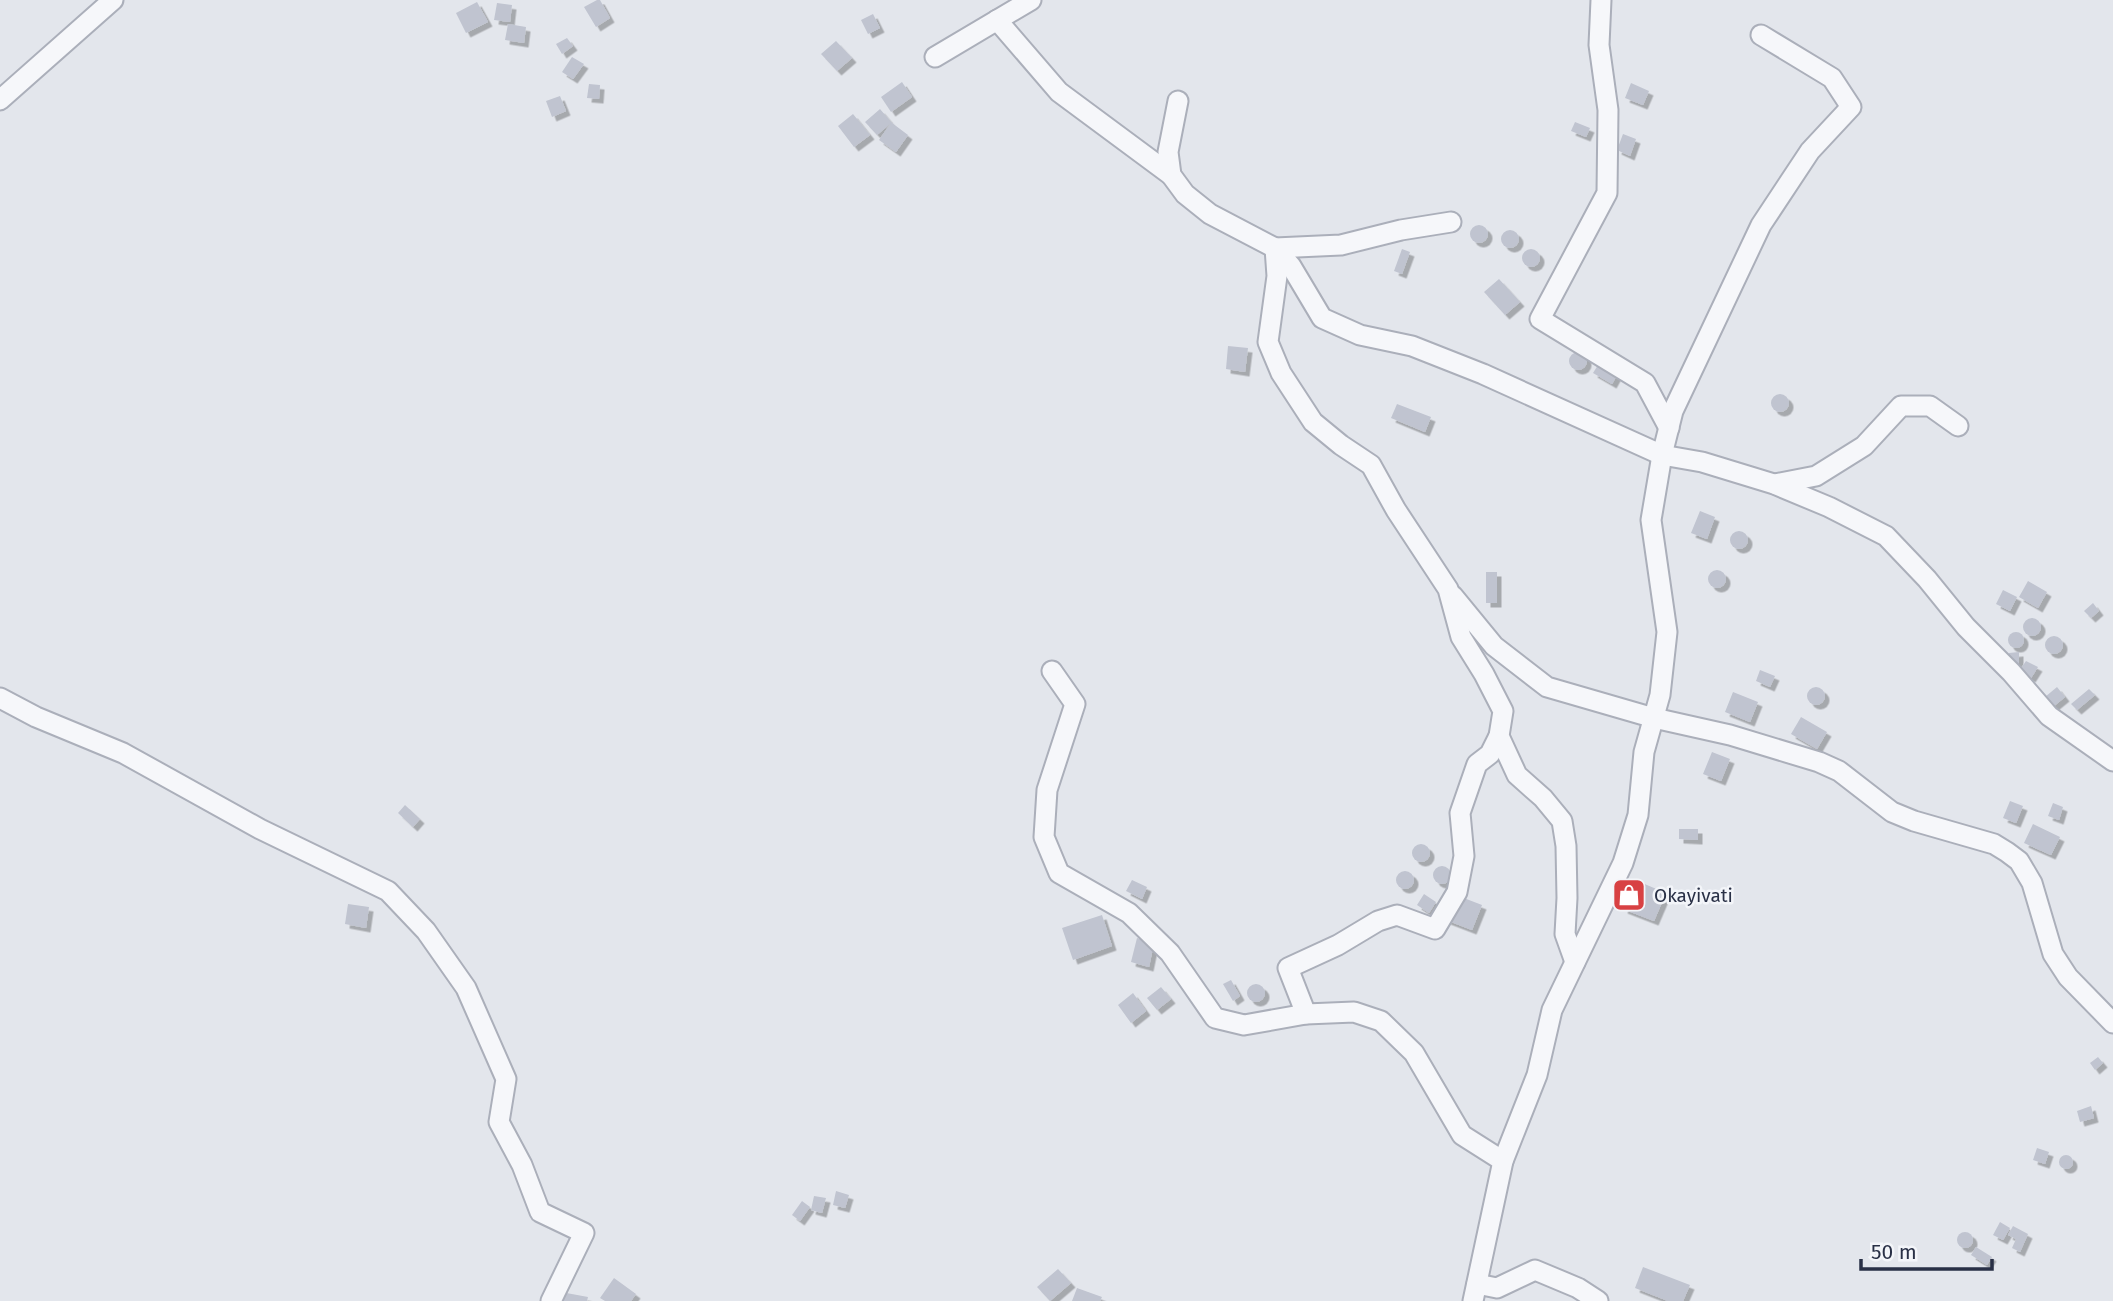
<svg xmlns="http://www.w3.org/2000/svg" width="2113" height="1301" font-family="'Fira Sans',sans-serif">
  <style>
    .building { fill: #c0c4d0; filter: url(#shadow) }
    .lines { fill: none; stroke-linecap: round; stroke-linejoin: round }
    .street-casing { stroke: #abafba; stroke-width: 23 }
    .street { stroke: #f6f7fa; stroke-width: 19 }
    .labels { text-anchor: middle; stroke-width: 5; stroke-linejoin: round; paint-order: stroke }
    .poi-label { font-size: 19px; fill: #293046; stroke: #f3f5f9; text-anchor: start }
  </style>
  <defs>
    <filter id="shadow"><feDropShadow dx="4.5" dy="4.5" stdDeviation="0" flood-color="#0004"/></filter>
  </defs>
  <rect width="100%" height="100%" fill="#e3e6ec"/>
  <g class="building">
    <polygon points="597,0 600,0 610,18 596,27 584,7"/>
    <polygon points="477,2 488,22 466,33 456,13"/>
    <polygon points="497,3 512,5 510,22 494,20"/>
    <polygon points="873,14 880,28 868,34 861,20"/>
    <polygon points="508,24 526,27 524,43 505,40"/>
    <polygon points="567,38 573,46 562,54 556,44"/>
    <polygon points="836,41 852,58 837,71 821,54"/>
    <polygon points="572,57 584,64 573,79 562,72"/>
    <polygon points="902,82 912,97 891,112 881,97"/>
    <polygon points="1631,83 1649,91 1643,105 1625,98"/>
    <polygon points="589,84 600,85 599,99 587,98"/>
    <polygon points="560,96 566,111 552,117 546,101"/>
    <polygon points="880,109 892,123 908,135 896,152 879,140 891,123 877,135 865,122"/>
    <polygon points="853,114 870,135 854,147 838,126"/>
    <polygon points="1575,122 1590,128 1586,137 1571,131"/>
    <polygon points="1623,134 1636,139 1630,156 1617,150"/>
    <circle cx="1479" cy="234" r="9"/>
    <circle cx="1510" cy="239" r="9"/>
    <polygon points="1402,249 1410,252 1402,274 1394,271"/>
    <circle cx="1531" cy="258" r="9"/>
    <polygon points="1499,279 1520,302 1505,315 1484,292"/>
    <polygon points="1228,346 1248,348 1245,372 1226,369"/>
    <circle cx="1578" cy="361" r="9"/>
    <polygon points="1598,365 1617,375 1612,384 1593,373"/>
    <circle cx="1780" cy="403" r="9"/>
    <polygon points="1397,404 1431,417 1425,432 1391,418"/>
    <polygon points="1700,511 1715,517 1707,539 1691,533"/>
    <circle cx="1739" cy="540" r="9"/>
    <circle cx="1717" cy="579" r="9"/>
    <rect x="1486" y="572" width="11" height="31"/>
    <polygon points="2028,581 2047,592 2038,608 2019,597"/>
    <polygon points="2003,590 2017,597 2010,611 1996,604"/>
    <polygon points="2093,603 2099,611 2091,618 2084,611"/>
    <circle cx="2032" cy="627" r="9"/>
    <circle cx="2016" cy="640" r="8"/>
    <circle cx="2054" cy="645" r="9"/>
    <polygon points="2019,652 2019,668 2009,668 2009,653"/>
    <polygon points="2026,661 2038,667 2031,678 2019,671"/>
    <polygon points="1760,670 1775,676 1770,687 1756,681"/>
    <polygon points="2057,687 2065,697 2054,706 2045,697"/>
    <circle cx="1816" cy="696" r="9"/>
    <polygon points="2089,689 2095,695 2077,710 2071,704"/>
    <polygon points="1733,692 1758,702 1750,722 1725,712"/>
    <polygon points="1801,717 1827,732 1817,749 1791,734"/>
    <polygon points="1712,752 1730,759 1721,781 1703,774"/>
    <polygon points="2010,801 2023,806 2016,823 2003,818"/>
    <polygon points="2053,803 2063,807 2059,820 2048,816"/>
    <polygon points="405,805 420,819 413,827 398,813"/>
    <polygon points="2033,824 2060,837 2051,855 2024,843"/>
    <polygon points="1679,829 1698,829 1698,840 1679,839"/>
    <circle cx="1421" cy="853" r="9"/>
    <circle cx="1442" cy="875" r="9"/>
    <circle cx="1405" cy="880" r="9"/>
    <polygon points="1132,880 1147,887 1142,899 1126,891"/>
    <polygon points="1635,880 1666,893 1654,921 1623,909"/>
    <polygon points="1424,894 1436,902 1429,913 1417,905"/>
    <polygon points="1456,895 1482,905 1472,930 1446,920"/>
    <polygon points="348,904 369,907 366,928 345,924"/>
    <polygon points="1102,915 1112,946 1073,960 1062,928"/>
    <polygon points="1137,938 1154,943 1149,967 1131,962"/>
    <polygon points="1231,980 1240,996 1233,1001 1223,984"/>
    <circle cx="1256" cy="993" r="9"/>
    <polygon points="1161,987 1171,999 1157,1010 1147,998"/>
    <polygon points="1133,993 1146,1011 1131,1023 1118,1005"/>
    <polygon points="2098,1057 2103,1063 2095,1070 2090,1063"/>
    <polygon points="2091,1106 2094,1118 2080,1122 2077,1111"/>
    <polygon points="2037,1148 2049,1152 2045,1164 2033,1160"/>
    <circle cx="2066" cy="1162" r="7"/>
    <polygon points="836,1191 849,1195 845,1208 833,1205"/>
    <polygon points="814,1196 826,1198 822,1213 811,1210"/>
    <polygon points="802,1201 810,1207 800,1221 792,1215"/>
    <polygon points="2000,1222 2010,1228 2003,1240 1993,1235"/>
    <polygon points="2013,1226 2028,1234 2020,1252 2012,1248 2016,1239 2008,1235"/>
    <circle cx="1965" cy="1240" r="8"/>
    <polygon points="1976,1247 1992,1257 1987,1265 1971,1255"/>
    <polygon points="1643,1267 1690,1285 1683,1301 1668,1301 1635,1288"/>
    <polygon points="1058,1269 1071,1283 1050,1301 1037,1287"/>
    <polygon points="614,1278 636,1294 631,1301 605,1301 600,1298"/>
    <polygon points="1077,1288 1102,1297 1100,1301 1072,1301"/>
    <polygon points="561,1292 588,1297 587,1301 559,1301"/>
  </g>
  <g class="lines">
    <defs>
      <g id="street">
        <polyline points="1601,0 1599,45 1608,110 1607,193 1540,319 1645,383 1669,428"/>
        <polyline points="997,20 1059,92 1171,175"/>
        <polyline points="935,57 1031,0"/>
        <polyline points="0,100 113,0"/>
        <polyline points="1178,101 1168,152 1171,175 1185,194 1210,214 1275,248 1291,266 1322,318 1360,335 1412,346 1483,374 1662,455 1702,462 1774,484 1829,507 1886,536 1927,579 1966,627 2011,672 2049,716 2113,761"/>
        <polyline points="1451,222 1401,230 1341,245 1275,248 1277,276 1268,342 1281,373 1313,422 1341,445 1371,465 1396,510 1448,589 1461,637 1484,674 1503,711 1499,736 1517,775 1543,798 1562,821 1566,846 1567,898 1565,934 1575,962"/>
        <polyline points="1775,484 1816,476 1864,446 1901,406 1930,406 1958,426"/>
        <polyline points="1453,596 1494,646 1547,687 1654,718 1730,735 1819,762 1839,771 1892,812 1914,821 1994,844 2007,852 2019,861 2032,883 2053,954 2068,977 2113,1023"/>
        <polyline points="1052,671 1075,704 1047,790 1044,837 1059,873 1129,913 1170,953 1215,1018 1244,1025 1306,1014 1354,1012 1381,1021 1414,1053 1462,1135 1503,1161"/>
        <polyline points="0,698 36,717 123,753 260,829 388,891 426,931 466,988 506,1079 499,1122 522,1165 540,1212 584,1233 551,1301"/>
        <polyline points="1306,1014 1288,968 1338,945 1378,921 1397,915 1435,929 1457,892 1464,856 1460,813 1477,764 1490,754 1499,736"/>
        <polyline points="1477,1284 1497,1288 1535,1270 1578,1288 1598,1301"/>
        <polyline points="1473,1301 1503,1161 1537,1075 1552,1010 1623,863 1638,815 1644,752 1660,695 1667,632 1651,520 1662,455 1673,411 1761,225 1810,151 1851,107 1832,78 1761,35"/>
      </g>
    </defs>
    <use href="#street" class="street-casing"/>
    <use href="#street" class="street"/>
  </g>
  <defs>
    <symbol id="shop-square" viewBox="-11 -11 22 22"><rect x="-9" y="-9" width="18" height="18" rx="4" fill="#d84143" stroke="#f3f5f9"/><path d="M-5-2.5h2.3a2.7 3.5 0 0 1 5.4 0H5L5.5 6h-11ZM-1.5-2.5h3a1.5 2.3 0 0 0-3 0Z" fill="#fff"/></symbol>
  </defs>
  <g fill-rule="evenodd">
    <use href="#shop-square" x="1610" y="876" width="38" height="38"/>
  </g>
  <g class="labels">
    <g class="poi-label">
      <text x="1654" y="902">Okayivati</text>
    </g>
  </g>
  <path d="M1861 1259v10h131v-10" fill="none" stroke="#293046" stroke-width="3.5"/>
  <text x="1871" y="1259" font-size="21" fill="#293046" stroke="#f3f5f9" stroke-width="5" paint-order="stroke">50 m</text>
</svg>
